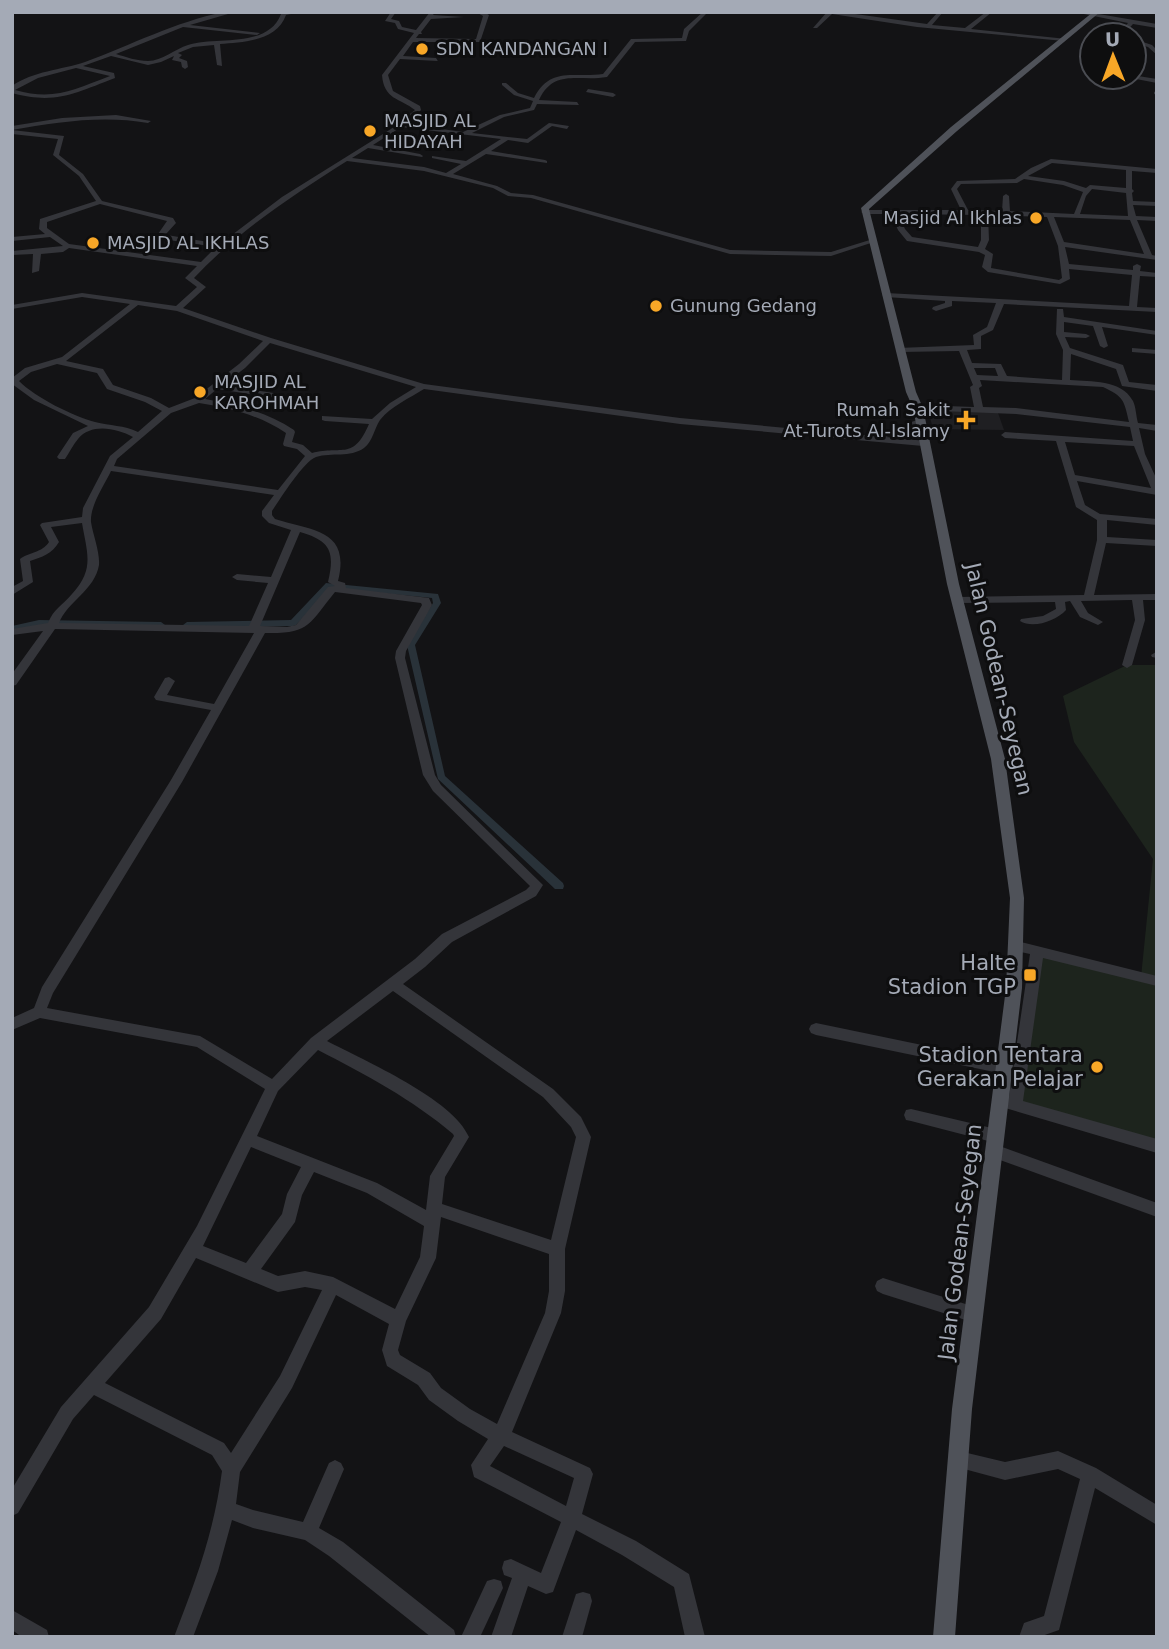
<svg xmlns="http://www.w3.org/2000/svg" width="1169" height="1649" font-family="'DejaVu Sans',sans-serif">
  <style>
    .built { fill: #1f1f22 }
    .green { fill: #1d241d }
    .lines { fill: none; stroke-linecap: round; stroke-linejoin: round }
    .canal { fill: #293239; fill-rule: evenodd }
    .minor { fill: #34353a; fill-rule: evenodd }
    .major { fill: #4f5259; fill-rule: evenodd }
    .poi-dot { fill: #f8a727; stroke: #0e0e0f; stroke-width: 2.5 }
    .labels { text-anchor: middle; stroke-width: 6; stroke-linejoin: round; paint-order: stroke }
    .far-poi-label { font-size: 18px; fill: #a4aab6; stroke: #0e0e0f; text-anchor: start }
    .street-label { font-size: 21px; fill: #a4aab6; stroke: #0e0e0f }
    .poi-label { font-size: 21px; fill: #a4aab6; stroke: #0e0e0f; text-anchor: end }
  </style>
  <rect width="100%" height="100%" fill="#131315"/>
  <polygon class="built" points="928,410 997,410 1004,430 933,429"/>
  <g class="green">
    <polygon points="1127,665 1157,665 1157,981 1141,977 1153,859 1074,742 1063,696"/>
    <polygon points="1037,951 1157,984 1157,1140 1016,1100"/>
  </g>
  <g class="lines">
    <g class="canal">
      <polygon points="326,583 438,594 441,603 415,645 445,776 563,883 564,886 563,889 555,889 438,779 407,645 433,603 432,598 331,588 296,625 293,626 187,628 183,625 187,622 291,620"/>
      <polygon points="39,620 161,622 165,625 161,628 39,626 12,632 12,626"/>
    </g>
    <g class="minor">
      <path d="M224,12H235L190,25L260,33L257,35L183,27L116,54C126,57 137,61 148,61C162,61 175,49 188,45C216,36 268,49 281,14L275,12H301L286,15C277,41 244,42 220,44L222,66L217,65L214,45L193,47L178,53L182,55L179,58L187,61L188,67L185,69L182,67L181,62L172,60L174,56L161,62L148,65L111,56L83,66L114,73L115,78C75,93 56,105 12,93V86C33,71 61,70 85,62C131,45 175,22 224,12ZM76,68L110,76C73,90 54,101 15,90L38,78Z"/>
      <path d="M391,12H396L391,19L399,21L402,27L416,30L430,12H435L433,15L464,17L431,19L421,32L422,34H419L416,38L476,39L483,16L476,12H484L489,15L480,42H413L403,56L436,58L438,61L400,59L388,75L393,91L420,106L421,110L416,115L437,119L434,121L413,118L406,124L463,132L500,115L530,108L533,101L514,95L502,85V83H506L518,93L534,98C550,66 574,78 603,74L631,39L682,38L684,29L703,12H708L689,31L686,41L635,42L607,77C579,82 554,68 539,100L577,102L579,105L537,104L534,110L504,117L472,133L527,139L549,123L569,126L567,129L552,126L528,143L508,140L491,151L545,160L547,161V163L486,154L453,174L497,186L511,193L533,195L730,250L831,252L873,239L877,241L831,256L730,254L531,198L508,196L493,188L424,171L347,161C292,196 238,231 194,278L206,287L183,308L271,338L424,384L680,418L873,436L917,420L924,422L886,437L926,441V445L923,446L680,424L424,389C410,398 391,406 380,420C374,429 373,441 364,448C350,458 332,452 316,457C303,462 281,498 272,511V515L275,519C312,531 351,529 338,581L345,583L346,588L429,598L432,605L406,651L405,658L435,775L441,785L543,885L536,896L452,942L425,967L403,984L553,1089L581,1117L591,1137L565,1249V1291L561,1313L512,1432L590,1468L593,1474L582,1514L636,1541L689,1574L705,1637H685L674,1587L622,1555L576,1530L553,1592L546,1594L528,1586L511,1637H491L512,1578L504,1575L502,1568L504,1561L511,1559L541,1573L561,1522L474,1477L471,1465L488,1439L458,1421L429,1400L418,1385L387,1366L382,1350L389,1324L336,1295L292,1388L240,1472L236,1504L253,1510L303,1522L329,1463L335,1460L341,1463L344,1469L319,1528L343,1542L454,1630L456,1637H431L329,1556L305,1540L253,1528L232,1520L218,1571L193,1637H174C196,1580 214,1532 222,1471L212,1455L94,1395L73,1419L18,1513L12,1516V1489L61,1407L149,1307L197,1226L265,1089L197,1047L40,1018L12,1030V1018L34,1008L42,987L171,780L211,710L156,700L154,697L165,678L169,677L175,681L167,695L214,704L254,633L55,629L16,685L12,686V674L43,631L12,635V629L48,623C54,608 62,606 72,594C95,569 87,553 82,523L51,527L59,542C52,554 42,557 30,561L33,582L12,595V587L23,581L20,559C29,552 42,553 49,542L40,525L42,523L82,517L83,508L110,456L133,437C116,428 91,423 78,439C73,445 69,453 65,459H59L57,457L73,433L88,426L34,400L12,384V378L25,368L62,357L130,304L82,297L12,309V305L82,293L176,306L197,287L185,278L197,266L69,248L63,252L41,254L39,271L32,273L33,254L12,255V251L63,246L50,237L12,241V237L45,234L39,229L40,219L96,201L79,176L53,155L58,139L12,134V130L64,136L59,155L83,174L102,201L173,218L176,223L166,234L167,235L220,244L282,197L391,129L415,110C400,98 384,100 382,75L414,33L398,29L395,23L385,21ZM401,127L501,139L466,161L432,156V158L461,164L446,173L424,167L352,158L368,148L422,157L423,156L420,154L373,145ZM100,204L167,221L158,234L162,239L216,247L201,262L69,244L47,228V222ZM138,305L177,311L263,341L239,364L195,398L169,408L151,398L113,385L103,369L66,361ZM270,343L416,387L390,403L372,419L322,416V420L325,421L369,424C353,461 343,445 312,453L303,445L292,442L295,432L294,430C267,412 237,405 205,399L217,389L283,399L284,397L280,394L223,385L245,368ZM57,364L97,373L107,389L145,402L162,411L138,432C124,425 110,426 95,422C73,416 36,398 19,381L31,372ZM199,403C230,408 259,415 286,433L283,444L284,446L297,449L305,456L278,490L114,466L117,459L171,413ZM111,471L274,495L262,511V516L269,523L291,530L271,577L237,574L232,577L237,580L268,583L249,626L59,623C67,602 95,590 99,565C100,552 93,535 91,522C90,505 104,486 111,471ZM300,532C331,541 335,552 328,582L335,586L328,587L296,625L287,627L260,626ZM335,592L421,603L422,605L396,651L395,658L423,775L433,791L530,886L526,890L442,934L415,959L311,1038L272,1079L200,1036L47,1008L53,993L182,782L265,633C310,634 308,625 335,592ZM393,991L543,1097L571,1127L576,1137L551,1240L442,1204L445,1177L469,1137C453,1099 365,1061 327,1041ZM318,1050C366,1075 412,1099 453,1134L454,1136L430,1176L426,1210L377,1183L257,1136L278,1091ZM251,1147L301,1167L287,1194L282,1214L246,1263L203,1246ZM314,1172L367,1193L424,1226L420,1257L395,1309L333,1277L305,1271L278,1276L261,1269L295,1222L302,1195ZM441,1217L549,1254V1291L545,1313L497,1424L470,1409L441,1388L430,1373L400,1355L398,1350L406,1321L436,1258ZM196,1258L278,1292L305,1287L322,1290L280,1376L231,1453L224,1443L105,1383L161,1319ZM504,1446L574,1478L566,1506L490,1466Z"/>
      <polygon points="827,12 841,12 927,24 938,12 943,12 932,25 965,28 986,12 992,12 971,29 1067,39 1064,41 917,27 832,14 817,28 813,28"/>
      <polygon points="1074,12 1087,12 1157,24 1157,28 1133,24 1123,35 1117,35 1128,23"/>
      <polygon points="1134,39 1152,45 1157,50 1157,55 1148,47 1134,43"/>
      <polygon points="1138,76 1157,79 1157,83 1136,79"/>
      <polygon points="588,89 613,93 616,95 613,97 586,92"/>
      <polygon points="1156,91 1157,95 1154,94 1154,92"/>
      <path d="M116,115L151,121L148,123C103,115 57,122 12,130V126L62,118Z"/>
      <path d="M1051,159L1157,169V173L1132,171V189L1134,191L1132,193L1133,201L1157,202V206L1133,205L1136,216L1157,217V221L1137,220L1152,255L1157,256V260L1065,247L1069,264L1133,270V266L1137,264L1141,266L1140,271L1157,273V277L1140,276L1137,307L1157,308V312L1004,304L993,330L981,336V349L967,350L972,363L1001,364L1007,376L1062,380L1063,350L1056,334L1057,309H1063L1064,317L1157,331V335L1102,327L1108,346L1104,348L1100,346L1093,326L1064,322V332L1086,334L1090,336L1086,338L1065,337L1070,348L1123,365L1129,382L1157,385V391L1122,386L1116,369L1071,354L1070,380C1091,382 1121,379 1133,401C1136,407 1136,416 1138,423L1157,425V431L1139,428L1145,454L1157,480V495L1077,481L1085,505L1100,514L1157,519V525L1107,520V537L1157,540V546L1106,543L1094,595L1157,594V600H1143L1145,620L1132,665L1127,668L1122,665L1135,620L1132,600L1081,601L1088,613L1103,622L1098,625L1080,617L1070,601L1065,602L1066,610C1056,621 1033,629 1020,621L1021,619L1043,616L1056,609L1055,602L958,603L953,600L958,597L1084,595L1097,540V520L1076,507L1056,441L1005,438L1001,435L1005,432L1133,441L1130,427L1016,414L915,410L914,408L918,405L974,407L970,387L973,385L959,351L901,352L897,350L898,348L974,345L973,335L987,327L996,303L952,301V306L936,311L932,309L933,307L945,303V301L886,297L882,295L886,293L1129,306L1132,275L1069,269L1070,279L1060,284L988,272L982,267L985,255L979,252L907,241L898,230L891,214H865L861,212L865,210H961L951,189L957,181L1015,179L1031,168ZM1052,163L1126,170V188L1090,185L1086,188L1064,181L1028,176ZM1024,179L1063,185L1083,192L1074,214L1010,211L1009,196L1006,194L1003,196L1002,211L968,210L957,189L961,184L1017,183ZM1092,189L1126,193L1128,216L1080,214L1086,196ZM898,214L981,215V240L978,247L912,237L905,229ZM988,215L1047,217L1058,246L1062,278L1059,280L991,268L993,254L985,249L989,240ZM1054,217L1130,220L1144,254L1064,242ZM974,368H995L998,376L977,375ZM980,380L1103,387C1124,397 1124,400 1129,422L1016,408L983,407L979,388L982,386ZM1065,442L1134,446L1151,488L1075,475Z"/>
      <polygon points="1132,348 1157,350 1157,354 1132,352"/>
      <polygon points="1156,652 1157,658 1152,657 1151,655"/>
      <polygon points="1017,941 1157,976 1157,986 1043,958 1023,1101 1157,1139 1157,1153 995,1105 993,1101 995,1097 1000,1095 1009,1097 1030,954 1012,950 1010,946 1012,942"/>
      <polygon points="816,1023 1004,1062 1009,1064 1011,1068 1009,1072 1004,1074 816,1035 811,1033 809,1029 811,1025"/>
      <polygon points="911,1109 996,1129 1001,1131 1003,1136 1001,1141 996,1143 911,1121 906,1120 904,1115 906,1110"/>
      <polygon points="994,1144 1157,1203 1157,1217 989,1156 986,1151 989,1146"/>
      <polygon points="883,1278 975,1307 981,1309 983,1315 981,1321 975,1323 883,1294 877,1291 875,1286 877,1281"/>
      <polygon points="959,1451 1005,1462 1058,1451 1096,1468 1157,1505 1157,1525 1095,1488 1059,1630 1039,1637 1019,1637 1024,1623 1044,1616 1080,1479 1058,1469 1005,1480 953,1466 950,1460 953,1454"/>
      <polygon points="494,1579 501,1581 503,1588 480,1637 461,1637 487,1581"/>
      <polygon points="583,1592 590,1594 592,1601 582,1637 562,1637 576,1594"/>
      <polygon points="12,1610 47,1630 49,1637 22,1637 12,1630"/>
    </g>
    <polygon class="major" points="1093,12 1100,12 957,131 869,209 916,392 923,408 959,584 1005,759 1024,898 1022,988 972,1409 955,1637 933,1637 952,1409 1006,988 1010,898 991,759 947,584 913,408 906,392 861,208 951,127"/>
  </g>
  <g class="poi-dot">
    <circle cx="422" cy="49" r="7"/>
    <circle cx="370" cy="131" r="7"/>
    <circle cx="1036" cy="218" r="7"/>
    <circle cx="93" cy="243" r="7"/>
    <circle cx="656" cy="306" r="7"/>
    <circle cx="200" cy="392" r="7"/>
    <path d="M962.5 409.5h7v7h7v7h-7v7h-7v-7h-7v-7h7z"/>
    <rect x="1023" y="968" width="14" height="14" rx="3.5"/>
    <circle cx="1097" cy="1067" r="7"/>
  </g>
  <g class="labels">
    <g class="far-poi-label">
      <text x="436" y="55">SDN KANDANGAN I</text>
      <text x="384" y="127">MASJID AL<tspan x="384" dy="21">HIDAYAH</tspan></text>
      <text x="1022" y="224" text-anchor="end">Masjid Al Ikhlas</text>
      <text x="107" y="249">MASJID AL IKHLAS</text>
      <text x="670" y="312">Gunung Gedang</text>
      <text x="214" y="388">MASJID AL<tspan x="214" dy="21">KAROHMAH</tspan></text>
      <text x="950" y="416" text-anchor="end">Rumah Sakit<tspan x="950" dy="21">At-Turots Al-Islamy</tspan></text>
    </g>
    <g class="street-label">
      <text transform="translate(999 679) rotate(77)" y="7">Jalan Godean-Seyegan</text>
      <text transform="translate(960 1242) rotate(-83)" y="7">Jalan Godean-Seyegan</text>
    </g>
    <g class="poi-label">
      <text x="1016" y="970">Halte<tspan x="1016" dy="24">Stadion TGP</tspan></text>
      <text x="1083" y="1062">Stadion Tentara<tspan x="1083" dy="24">Gerakan Pelajar</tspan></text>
    </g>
  </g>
  <rect width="1169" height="1649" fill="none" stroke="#a4aab6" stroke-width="28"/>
  <g transform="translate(1113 56) rotate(359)"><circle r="33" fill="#0e0e0f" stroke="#4a4c52" stroke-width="2"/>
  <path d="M0-5L12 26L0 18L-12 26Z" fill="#f8a727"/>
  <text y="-10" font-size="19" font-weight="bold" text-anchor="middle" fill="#a4aab6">U</text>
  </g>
</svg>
